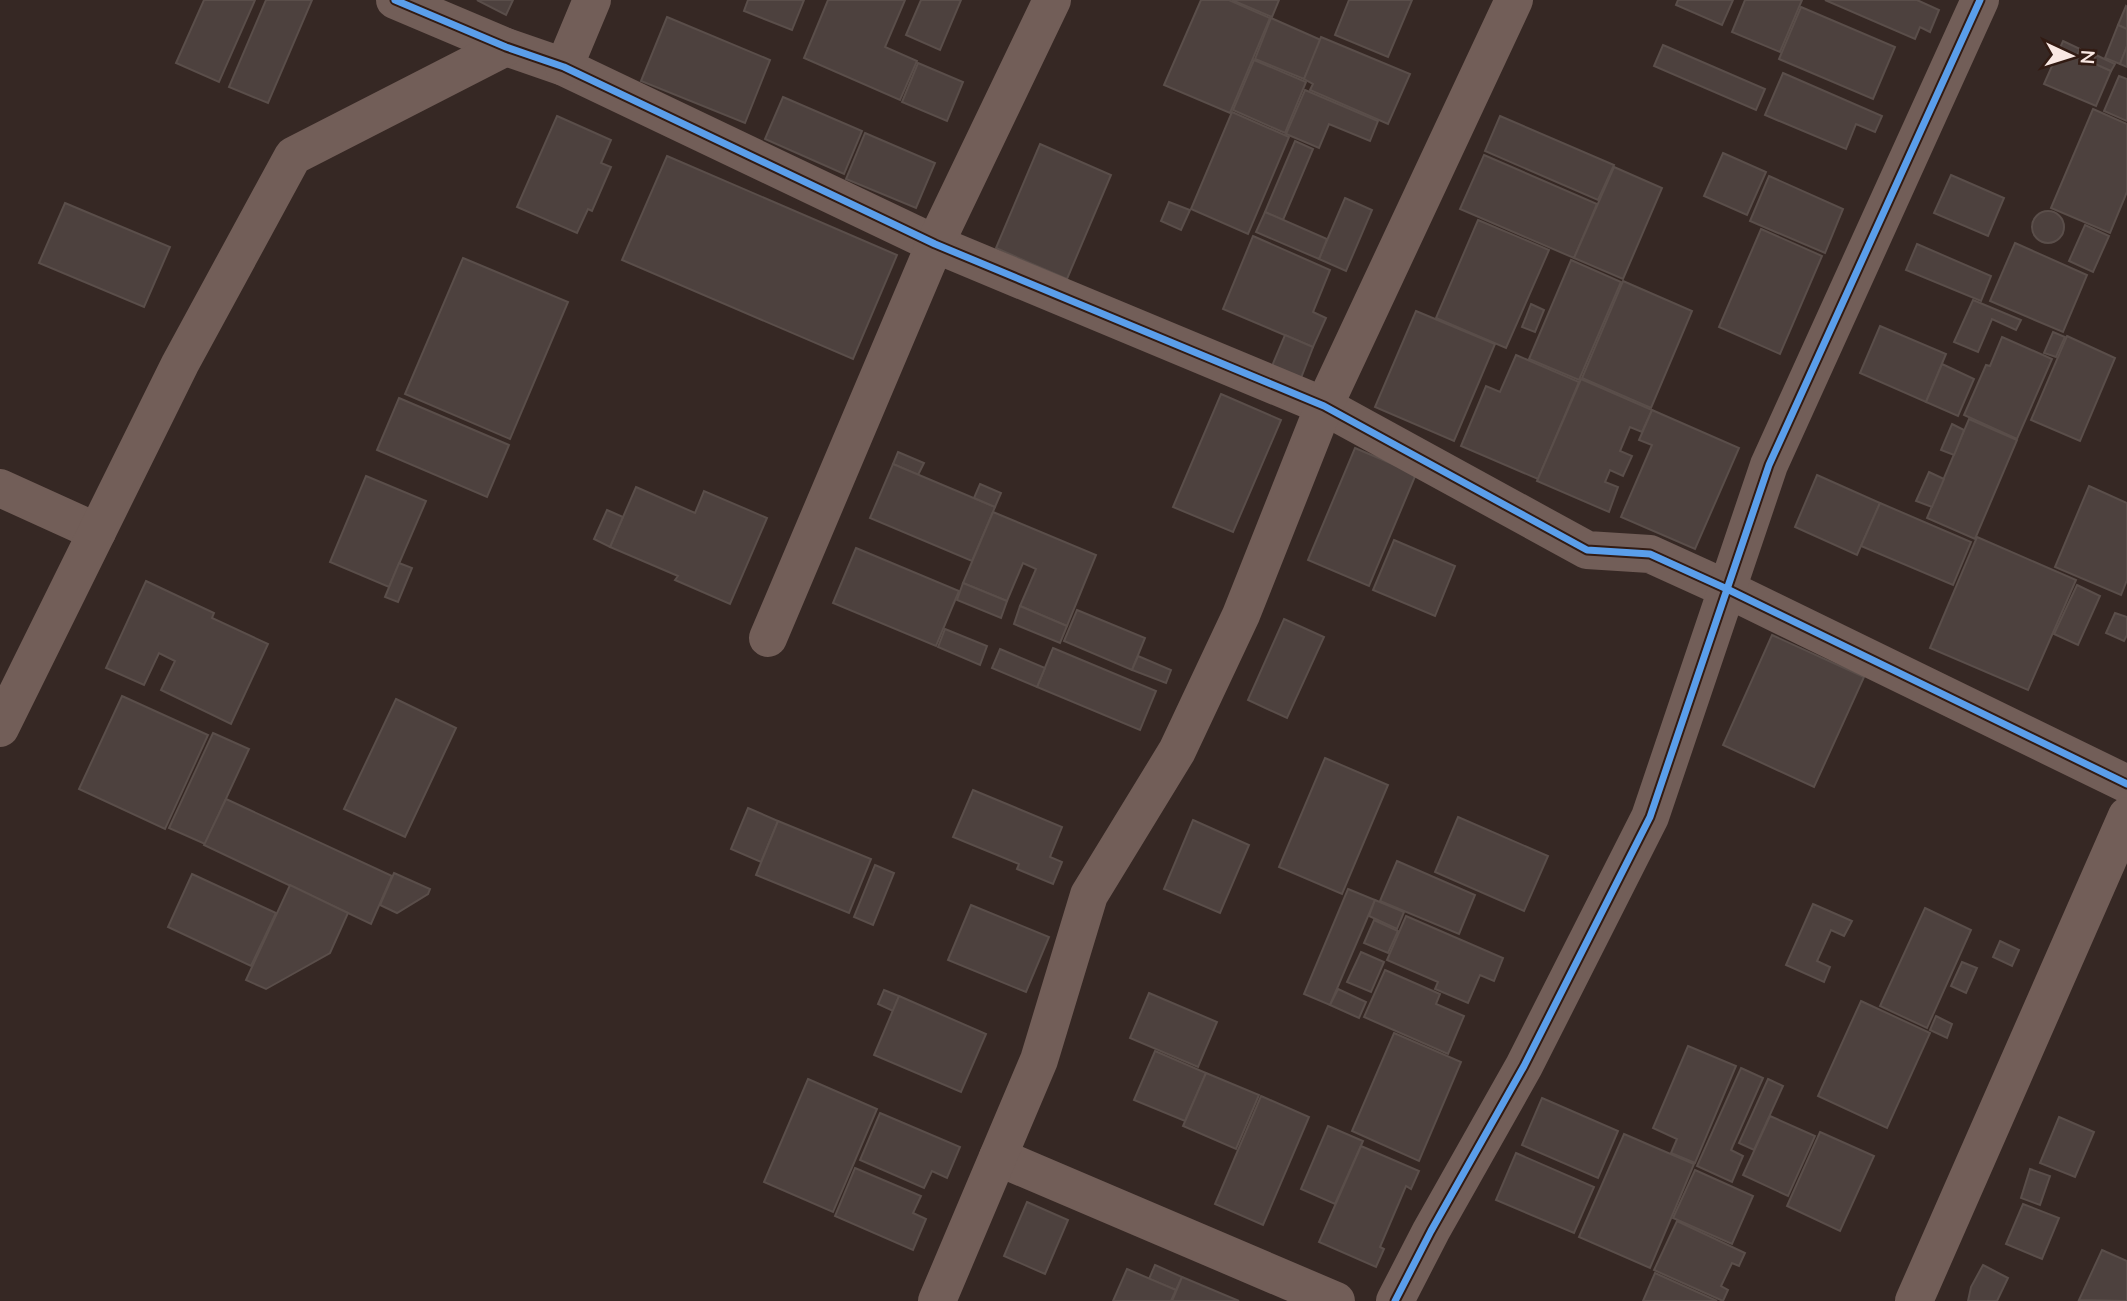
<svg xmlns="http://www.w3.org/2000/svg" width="2127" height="1301" font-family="Mulish,sans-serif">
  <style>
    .building { fill: #4d413e; stroke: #5a4e4a; stroke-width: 2 }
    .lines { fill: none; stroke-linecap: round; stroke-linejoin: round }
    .minor { stroke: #725e58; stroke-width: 38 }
    .cycleway-casing { stroke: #321b13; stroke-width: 11 }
    .cycleway { stroke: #5a9eea; stroke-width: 7 }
  </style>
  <rect width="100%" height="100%" fill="#362824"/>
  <g class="building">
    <polygon points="204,0 255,0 219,82 176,63"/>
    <polygon points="266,0 312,0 268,103 229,87"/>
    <polygon points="477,0 513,0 506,15"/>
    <polygon points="748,0 804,0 792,30 744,11"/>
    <polygon points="828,0 905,0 885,47 917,61 900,100 804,58"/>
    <polygon points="921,0 961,0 940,50 906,35"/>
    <polygon points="1201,0 1229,0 1270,18 1230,113 1164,85"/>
    <polygon points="1232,0 1279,0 1272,17"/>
    <polygon points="1349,0 1412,0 1388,57 1335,35"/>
    <polygon points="1678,0 1733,0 1722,25 1676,5"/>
    <polygon points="1745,0 1802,0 1780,52 1732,32"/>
    <polygon points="1825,0 1917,0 1939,10 1930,32 1920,27 1915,39"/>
    <polygon points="2126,6 2127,7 2127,29 2118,25"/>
    <polygon points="1801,7 1895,47 1873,99 1779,59"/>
    <polygon points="667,17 770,60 745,123 641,81"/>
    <polygon points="1271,18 1321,40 1304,79 1255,59"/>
    <polygon points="2118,25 2127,29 2127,46 2120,64 2105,58"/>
    <polygon points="1321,37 1410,74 1388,124 1310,90 1313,84 1304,79"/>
    <polygon points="2063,41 2080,49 2077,56 2060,48"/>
    <polygon points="1663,45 1765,89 1756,110 1654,66"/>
    <polygon points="2127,46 2127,67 2120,64"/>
    <polygon points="2060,48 2111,71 2096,106 2044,84"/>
    <polygon points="2096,55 2115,64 2111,71 2093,63"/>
    <polygon points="1254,60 1306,82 1285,133 1233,110"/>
    <polygon points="918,63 963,82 947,121 902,102"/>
    <polygon points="1783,73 1882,116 1875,132 1856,124 1846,149 1765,115"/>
    <polygon points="2119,76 2127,79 2127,121 2104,111"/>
    <polygon points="1305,90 1378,121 1370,141 1329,124 1319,148 1286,134"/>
    <polygon points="783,97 862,131 844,174 765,139"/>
    <polygon points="2093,109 2127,124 2127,192 2110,233 2051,208"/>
    <polygon points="1232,112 1289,137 1248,234 1191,209"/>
    <polygon points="557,116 611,140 601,163 611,167 592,211 588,209 577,233 517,207"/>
    <polygon points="1500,116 1614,165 1598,200 1485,151"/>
    <polygon points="865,133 935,163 916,208 846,179"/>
    <polygon points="1295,141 1313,149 1283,220 1265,212"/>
    <polygon points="1040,144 1111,175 1067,279 996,248"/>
    <polygon points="1723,153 1766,172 1747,215 1704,196"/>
    <polygon points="1484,155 1597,204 1574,258 1460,209"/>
    <polygon points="667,156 897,255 853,359 622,260"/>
    <polygon points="1614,167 1662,188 1623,279 1574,258"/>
    <polygon points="1951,175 2004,198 1988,236 1934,213"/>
    <polygon points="1769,176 1843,209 1825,253 1750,221"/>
    <polygon points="1345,198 1372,210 1346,271 1319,259"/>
    <polygon points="1169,202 1190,210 1181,230 1161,221"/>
    <polygon points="65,203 170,247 144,307 39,263"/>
    <circle cx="2048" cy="227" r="16"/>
    <polygon points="1265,212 1327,239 1319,259 1256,232"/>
    <polygon points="1478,220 1549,250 1506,348 1436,318"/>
    <polygon points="2085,225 2109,236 2093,272 2069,261"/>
    <polygon points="1761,229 1822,256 1780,354 1719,327"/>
    <polygon points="1253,236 1330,270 1313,312 1326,318 1313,347 1223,309"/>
    <polygon points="2015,243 2087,275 2063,332 1990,301"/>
    <polygon points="1917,244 1991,276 1981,301 1906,270"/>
    <polygon points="463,258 568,302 510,439 405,394"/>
    <polygon points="1571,260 1621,282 1579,380 1529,359"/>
    <polygon points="1623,281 1692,311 1651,408 1582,378"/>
    <polygon points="1973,300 2021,320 2016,330 1992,319 1978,352 1954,342"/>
    <polygon points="1531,304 1544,310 1535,332 1522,327"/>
    <polygon points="1416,311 1495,344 1454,441 1375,407"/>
    <polygon points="1880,326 1946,354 1926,402 1860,373"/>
    <polygon points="2053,332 2065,337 2056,357 2044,353"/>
    <polygon points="1285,335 1313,347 1301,378 1272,366"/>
    <polygon points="2067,336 2115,358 2080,441 2031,420"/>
    <polygon points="2002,337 2052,359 2017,439 1964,415 1986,365 1990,366"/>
    <polygon points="1516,355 1579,382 1538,479 1461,446 1486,386 1500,392"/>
    <polygon points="1942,364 1974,379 1958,416 1926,402"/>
    <polygon points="1581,379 1652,410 1642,432 1630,427 1620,451 1632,456 1623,476 1610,470 1605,482 1618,487 1609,512 1537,481"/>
    <polygon points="1221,394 1281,420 1233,532 1173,507"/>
    <polygon points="399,398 509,445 487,497 377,450"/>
    <polygon points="1652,410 1739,448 1695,549 1621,517 1652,445 1639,440"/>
    <polygon points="1969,419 2017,440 1975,539 1927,518"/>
    <polygon points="1952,424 1964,430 1954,455 1941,450"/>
    <polygon points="1355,448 1416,474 1369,586 1308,560"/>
    <polygon points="898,452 924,463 918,475 893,464"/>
    <polygon points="893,464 995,507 972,561 870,518"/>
    <polygon points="1929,472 1944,479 1932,507 1916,501"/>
    <polygon points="1817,475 1880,503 1857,555 1795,527"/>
    <polygon points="366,476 426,501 389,587 330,562"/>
    <polygon points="980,484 1001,493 995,507 974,498"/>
    <polygon points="2089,486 2127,503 2127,580 2121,595 2055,567"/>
    <polygon points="636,487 695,513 704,491 767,518 730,604 675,580 678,576 610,547"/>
    <polygon points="1880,503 1971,542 1953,585 1861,546"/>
    <polygon points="607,510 623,517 610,547 594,539"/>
    <polygon points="993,512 1096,555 1067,626 1020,606 1036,569 1023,563 1007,601 963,583"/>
    <polygon points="1977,537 2076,580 2028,690 1930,648"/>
    <polygon points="1394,540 1455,566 1435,616 1373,590"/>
    <polygon points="856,548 959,591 936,646 833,603"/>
    <polygon points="399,563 412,568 398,602 385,597"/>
    <polygon points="146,581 214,613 212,618 268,644 231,724 161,690 175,661 159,653 144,685 106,668"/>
    <polygon points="963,583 1007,601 1001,618 957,600"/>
    <polygon points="2077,585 2100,596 2078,645 2054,634"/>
    <polygon points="1020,606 1067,626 1060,643 1014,624"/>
    <polygon points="1077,610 1145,638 1132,670 1064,641"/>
    <polygon points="2115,613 2127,617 2127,635 2124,641 2106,633"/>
    <polygon points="1284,619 1324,637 1287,718 1248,700"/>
    <polygon points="945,629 987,646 980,665 938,647"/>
    <polygon points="1772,635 1864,677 1814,787 1723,745"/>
    <polygon points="1053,648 1156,691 1140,730 1037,687"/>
    <polygon points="1000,649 1045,668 1037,687 992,668"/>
    <polygon points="1138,656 1171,670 1166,683 1132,670"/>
    <polygon points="122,696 208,735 165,829 79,789"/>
    <polygon points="396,699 456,728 405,837 344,809"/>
    <polygon points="213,733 249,749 205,844 169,828"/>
    <polygon points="1325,758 1388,785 1342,894 1279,867"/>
    <polygon points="973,790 1062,827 1050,857 1062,862 1053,884 1017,869 1019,864 953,837"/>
    <polygon points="226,799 392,876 371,924 204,845"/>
    <polygon points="748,808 778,821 761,862 731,849"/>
    <polygon points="1458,817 1548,856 1524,911 1435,872"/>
    <polygon points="1193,820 1249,845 1220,913 1164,889"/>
    <polygon points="778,821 871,859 849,913 756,875"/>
    <polygon points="1397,861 1475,895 1459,934 1380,901"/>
    <polygon points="875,865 894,873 873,925 854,917"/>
    <polygon points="394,873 430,889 428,894 397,913 380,905"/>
    <polygon points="192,874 276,913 251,966 168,927"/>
    <polygon points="290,885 348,913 330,953 266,989 246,980"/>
    <polygon points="1348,889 1375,900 1330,1005 1304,994"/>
    <polygon points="1375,900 1404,912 1397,929 1369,916"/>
    <polygon points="1813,904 1852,921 1844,936 1831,930 1817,961 1830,967 1824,982 1786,965"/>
    <polygon points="971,905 1049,937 1026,992 948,960"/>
    <polygon points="1925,908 1971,930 1927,1028 1880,1006"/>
    <polygon points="1406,916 1503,958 1494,981 1480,975 1468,1003 1435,989 1438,982 1387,960"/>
    <polygon points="1374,920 1398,931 1388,953 1364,943"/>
    <polygon points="2000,941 2019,950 2012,966 1993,957"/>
    <polygon points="1361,952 1384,962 1371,992 1347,982"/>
    <polygon points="1962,962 1977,968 1966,993 1951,986"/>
    <polygon points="1385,970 1440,994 1436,1004 1464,1016 1448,1054 1364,1017"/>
    <polygon points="1338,989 1366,1002 1359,1018 1330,1005"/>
    <polygon points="884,990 899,996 893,1011 878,1004"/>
    <polygon points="1149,993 1217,1022 1198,1067 1130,1038"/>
    <polygon points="899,996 986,1034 961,1092 874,1055"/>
    <polygon points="1861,1001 1930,1033 1887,1128 1818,1096"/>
    <polygon points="1936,1016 1952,1024 1947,1038 1930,1030"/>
    <polygon points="1394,1033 1461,1062 1419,1161 1352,1131"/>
    <polygon points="1688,1046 1736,1066 1695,1163 1671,1153 1677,1139 1653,1128"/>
    <polygon points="1155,1051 1206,1073 1185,1121 1134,1100"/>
    <polygon points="1741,1068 1763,1078 1731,1150 1743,1156 1732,1182 1697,1166"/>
    <polygon points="1206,1073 1259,1095 1236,1149 1183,1126"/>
    <polygon points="808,1079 877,1109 833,1212 764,1182"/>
    <polygon points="1768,1079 1783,1086 1754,1150 1739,1143"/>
    <polygon points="1261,1096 1309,1117 1263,1225 1215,1204"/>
    <polygon points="1542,1098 1618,1131 1598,1178 1522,1145"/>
    <polygon points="880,1113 960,1147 947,1178 932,1171 924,1188 860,1160"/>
    <polygon points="1770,1116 1815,1136 1788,1196 1743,1175"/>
    <polygon points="2059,1117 2094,1132 2075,1177 2040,1163"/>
    <polygon points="1328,1126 1363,1141 1335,1204 1301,1189"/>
    <polygon points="1820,1132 1874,1156 1840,1231 1787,1206"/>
    <polygon points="1624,1134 1694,1164 1650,1268 1579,1237"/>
    <polygon points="1361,1146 1419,1171 1411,1189 1406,1186 1380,1247 1384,1249 1376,1267 1319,1242"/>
    <polygon points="1516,1153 1594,1187 1574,1233 1496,1200"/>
    <polygon points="855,1168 921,1196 913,1213 926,1219 913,1250 835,1216"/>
    <polygon points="2030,1169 2050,1176 2040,1205 2021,1198"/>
    <polygon points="1695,1170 1753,1196 1732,1244 1673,1218"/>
    <polygon points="1027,1202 1068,1220 1045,1274 1004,1256"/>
    <polygon points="2023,1204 2059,1218 2042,1259 2006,1244"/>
    <polygon points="1677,1221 1745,1253 1739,1266 1732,1263 1721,1286 1728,1290 1723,1301 1654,1270"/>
    <polygon points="2102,1250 2127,1261 2127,1301 2079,1300"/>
    <polygon points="1155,1265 1182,1277 1176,1290 1149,1279"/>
    <polygon points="1983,1265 2008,1278 1997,1301 1968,1301 1971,1287"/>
    <polygon points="1127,1269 1176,1290 1171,1301 1113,1301"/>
    <polygon points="1655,1273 1717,1301 1643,1301"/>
    <polygon points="1182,1277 1239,1301 1172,1301"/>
  </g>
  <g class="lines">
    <g class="minor">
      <polyline points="395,0 506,47 564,67 935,244 1324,406 1587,550 1650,554 1727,589 2127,784"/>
      <polyline points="564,67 592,0"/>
      <polyline points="0,488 97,532"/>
      <polyline points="768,638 935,244 1052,0"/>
      <polyline points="0,728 180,364 293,156 506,47"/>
      <polyline points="998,1157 1336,1301"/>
      <polyline points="937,1301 1039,1060 1089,895 1177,751 1241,615 1324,406 1514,0"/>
      <polyline points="1395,1301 1431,1231 1524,1066 1650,817 1769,465 1980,0"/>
      <polyline points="1914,1301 2127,816"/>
    </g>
    <defs>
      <g id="cycleway">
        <polyline points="395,0 506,47 564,67 935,244 1324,406 1587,550 1650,554 1727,589 2127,784"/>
        <polyline points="1395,1301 1431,1231 1524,1066 1650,817 1769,465 1980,0"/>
      </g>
    </defs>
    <use href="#cycleway" class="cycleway-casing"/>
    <use href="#cycleway" class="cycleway"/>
  </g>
  <g transform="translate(2071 56) rotate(94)" stroke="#321b13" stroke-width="5" paint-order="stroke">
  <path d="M0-5L12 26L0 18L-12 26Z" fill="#f9e8e3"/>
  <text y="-10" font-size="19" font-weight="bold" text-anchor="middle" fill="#f9e8e3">N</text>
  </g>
</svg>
